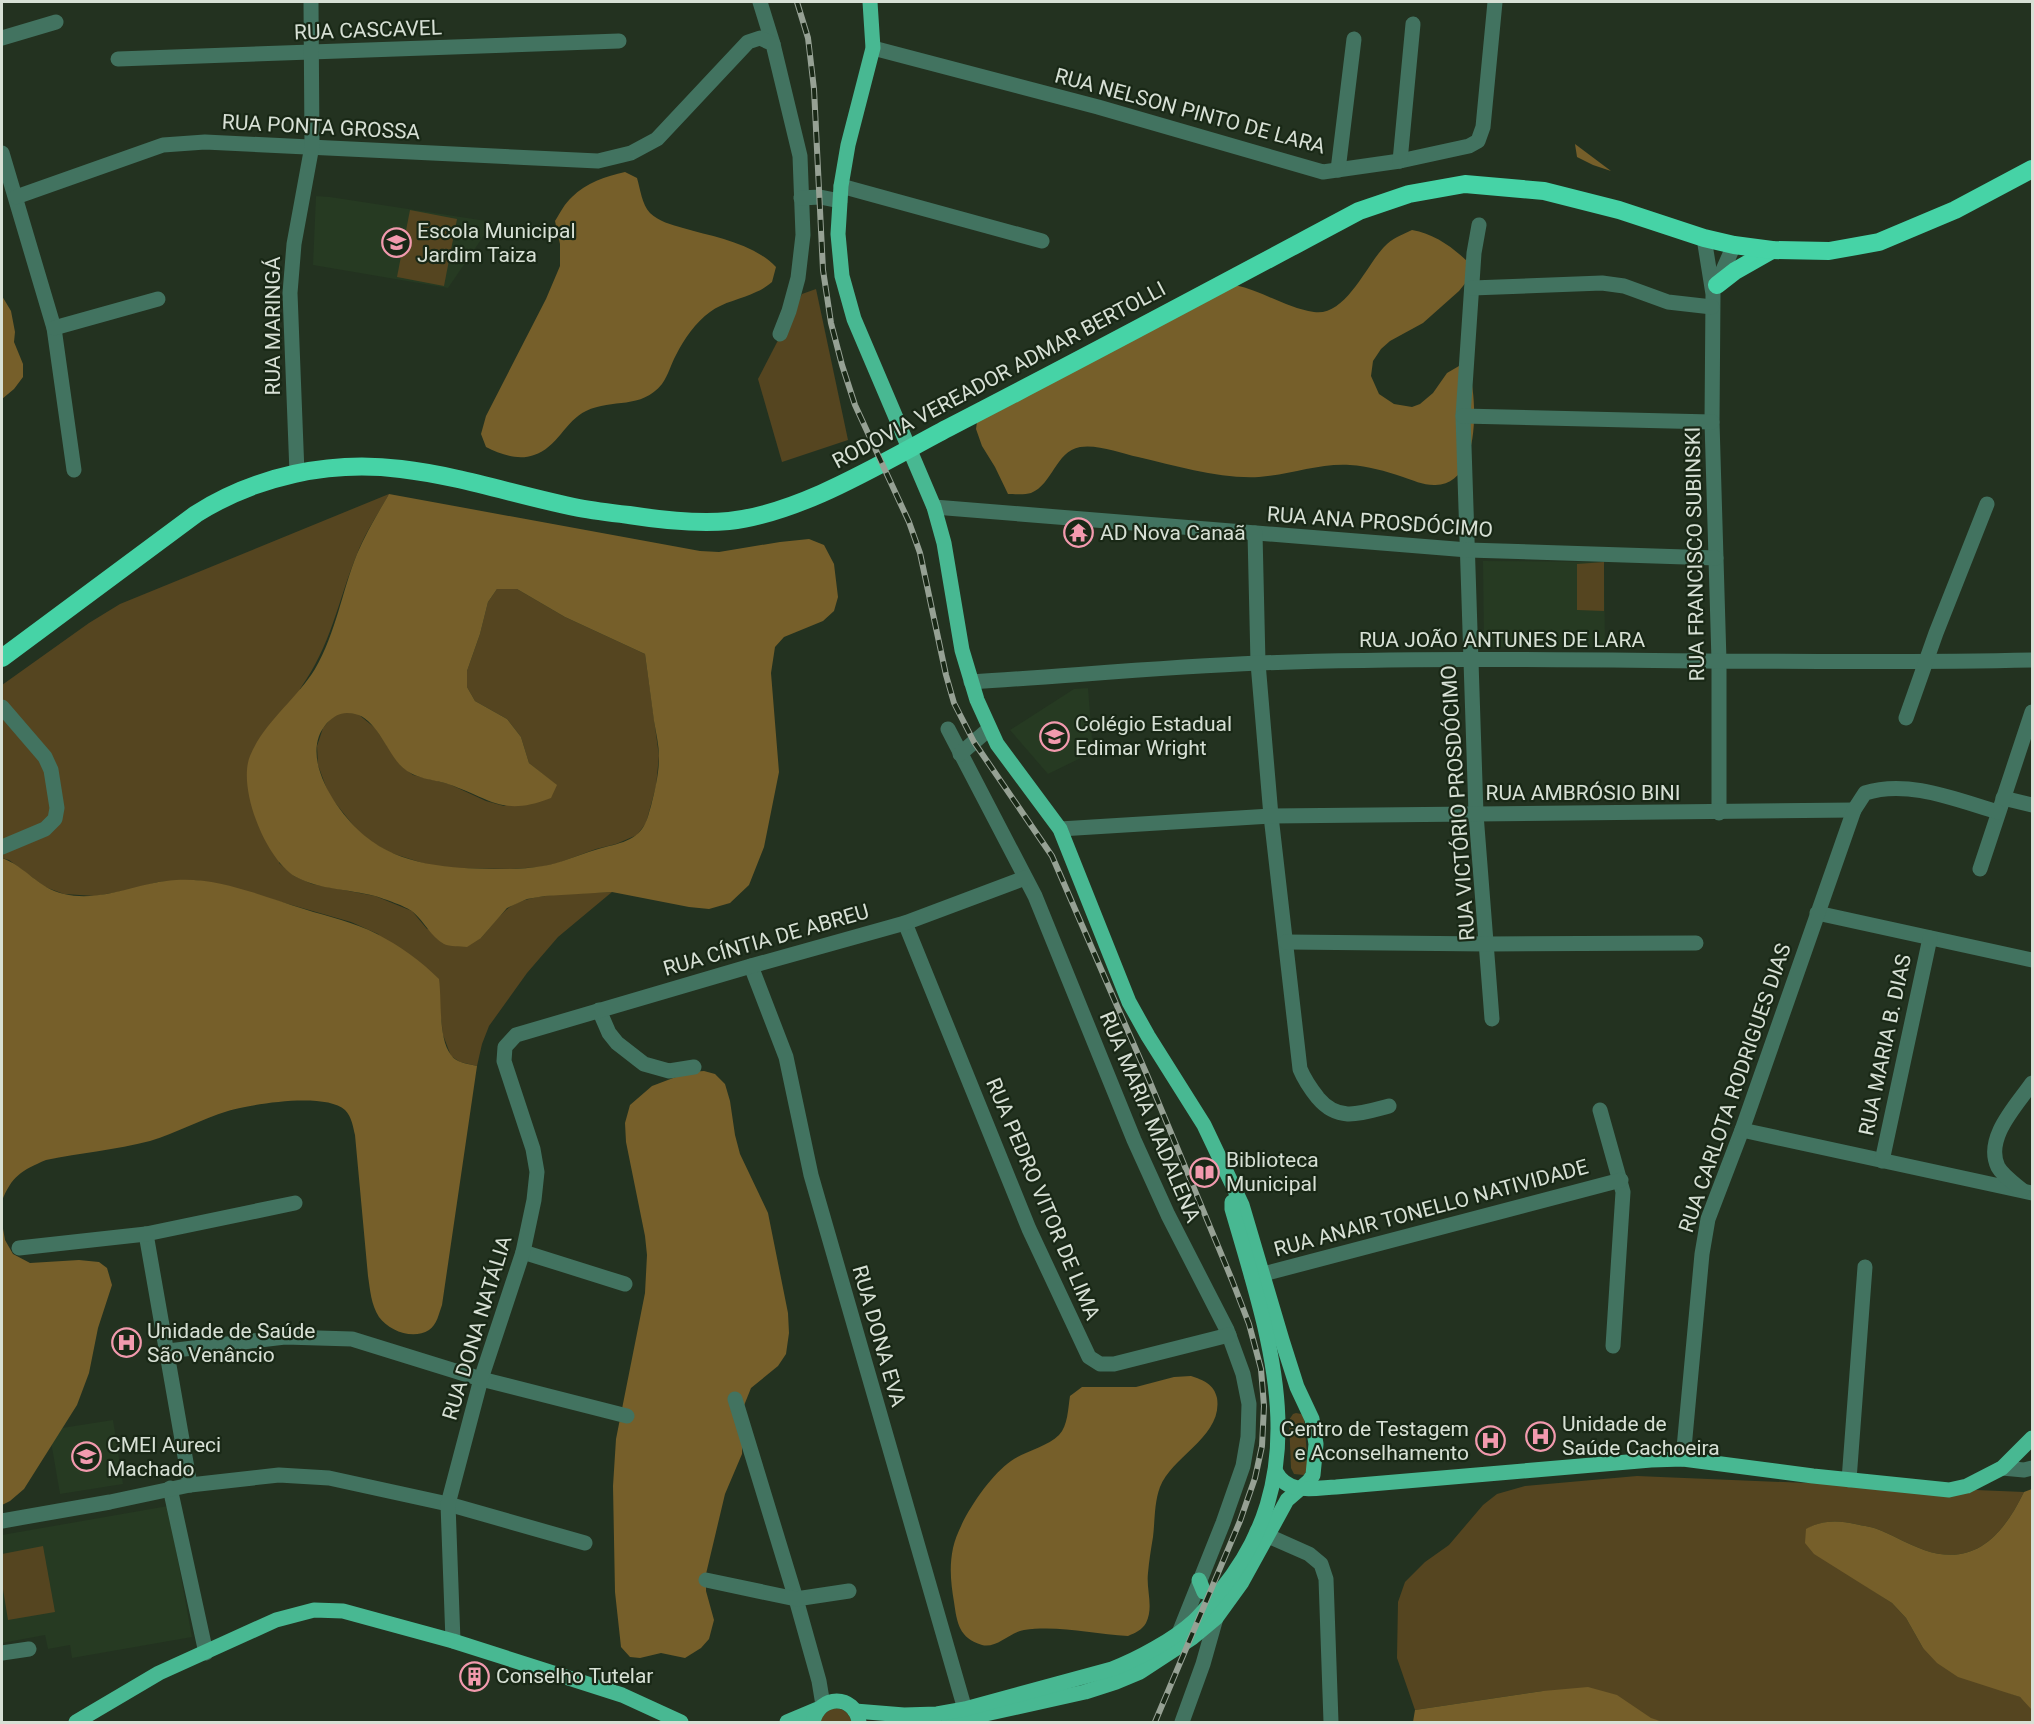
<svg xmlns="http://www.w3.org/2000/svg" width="2034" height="1724" font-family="Roboto,sans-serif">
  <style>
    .built { fill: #263a22 }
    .green { fill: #554520 }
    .forest { fill: #765f2a; fill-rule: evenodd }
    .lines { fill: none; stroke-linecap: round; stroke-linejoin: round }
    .minor { stroke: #427360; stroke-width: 15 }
    .major { stroke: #48b892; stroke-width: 15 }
    .highway { stroke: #46d3a6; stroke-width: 18 }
    .rail-casing { stroke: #96a194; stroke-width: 6 }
    .rail { stroke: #192816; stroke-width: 4; stroke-dasharray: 11; stroke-linecap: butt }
    .labels { text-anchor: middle; stroke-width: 4.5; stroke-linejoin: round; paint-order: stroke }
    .street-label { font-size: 21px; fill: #d7e0d5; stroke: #192816 }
    .poi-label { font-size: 21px; fill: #d7e0d5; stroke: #192816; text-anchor: start }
  </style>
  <rect width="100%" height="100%" fill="#233220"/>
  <g class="built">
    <polygon points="316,196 330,197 493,222 448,288 313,265"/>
    <polygon points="1483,561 1604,562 1605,647 1484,647"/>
    <polygon points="1088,688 1093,752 1048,774 1010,730 1074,689"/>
    <polygon points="113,1420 123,1484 60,1494 49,1430"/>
    <polygon points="168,1506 192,1637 72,1658 70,1645 48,1649 45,1635 2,1643 2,1535"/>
  </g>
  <g class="green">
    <polygon points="410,210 457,219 444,286 397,277"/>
    <polygon points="816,289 848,440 782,462 758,379 802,294"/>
    <path d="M389,494C378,514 365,533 357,554C337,603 332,644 300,689L279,863L294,876L312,884L375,896L412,911L427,929L481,938C489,929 497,918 506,910C527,891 584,894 612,892L558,937L527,973L489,1026L482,1044L477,1066L460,1062L451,1056L443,1035L441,1018L378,934L351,922L225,886L195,880L158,882L129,890L95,896L64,894L45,887L9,860L2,858V685L89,623L120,604Z"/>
    <polygon points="1604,562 1604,611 1577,610 1577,564"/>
    <polygon points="497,589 517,589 565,617 645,654 659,756 656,786 646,823 637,835 616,844 596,849 558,863 541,867 510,869 455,868 429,865 391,853 373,843 357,830 329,795 318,765 317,746 323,728 334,715 343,712 358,714 375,728 401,766 413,775 449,784 486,801 504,806 556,785 529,763 521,737 507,719 475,701 467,687 467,671 480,634 488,602"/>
    <polygon points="1296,1413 1301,1414 1304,1417 1308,1468 1304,1475 1294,1474 1291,1468 1289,1420 1293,1414"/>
    <path d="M1637,1476L2024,1492C2004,1533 1976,1568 1924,1550C1910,1545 1896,1537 1882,1531C1874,1527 1864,1526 1855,1524C1839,1520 1821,1520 1807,1529L1866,1586L1892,1603L1906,1618L1923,1648L2001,1690L2020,1697L2031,1707L2032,1722H1663L1543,1691L1415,1710L1397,1658L1398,1602L1405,1582L1425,1562L1449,1545L1483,1505L1497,1494L1525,1486Z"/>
    <polygon points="43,1546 55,1612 8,1620 2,1583 2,1554"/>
    <path d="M832,1708C843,1708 848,1711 852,1722H820L821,1717Z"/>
  </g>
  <g class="forest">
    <polygon points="1575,144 1611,171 1593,165 1577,157"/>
    <path d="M625,172L637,178C640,188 642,205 650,213C658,221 672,225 683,228C714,237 753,243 776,267L772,282C767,286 762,290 756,292C742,299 723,302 710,312C696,322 684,339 676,355C671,364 668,376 662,384C641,410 613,398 586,411C565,421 557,448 534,455C518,461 500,454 486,447L481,434L486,416L546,299L560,266V244L555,221C560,213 565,203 572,197C586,183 606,176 625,172Z"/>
    <path d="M1412,230C1434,234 1451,246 1467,261V281L1459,291L1423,323L1390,341L1381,349L1373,361L1371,376L1379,394L1394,404L1412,407L1420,404L1433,393L1447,373L1459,366L1469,371C1478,401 1480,487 1434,485C1423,485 1412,480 1403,477C1385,471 1368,466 1350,465C1319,463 1289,475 1259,477C1219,479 1177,466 1138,457C1121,453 1097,444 1080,447C1055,452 1053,484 1031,493C1025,495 1014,494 1008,494L995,467L982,446L976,429L978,415L1235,285C1263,291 1286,308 1314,312C1345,317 1366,266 1384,247C1392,238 1402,235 1412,230Z"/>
    <polygon points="2,296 11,311 15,332 14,342 23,364 23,377 14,389 2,399"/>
    <path d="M389,494L700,551L719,552L780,542L809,539L824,545L834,564L838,597L834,611L823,621L784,637L775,647L771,673L779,772L764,847L749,885L730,903L709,909L689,907L612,892L545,896L527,899L507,908L481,938L467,947C460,946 450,947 444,944C431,937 424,921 413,912C406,906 384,899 375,896C348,889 321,890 296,877C266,860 237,788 250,756C264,722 296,700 315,669C336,633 342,591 357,554C366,533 378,513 389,494ZM497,589H517L565,617L645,654C648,676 651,699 654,721C656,733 659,745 659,757C659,774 655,790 651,806C649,812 648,818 645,824C636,843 613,844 595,850C578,855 561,863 543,866C527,869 510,869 494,869C449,868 401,866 365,836C338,814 297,756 327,723C336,714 343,711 355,714C376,718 388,754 402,767C415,779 432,779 448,784C492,799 502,817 551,798L557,785L529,763L521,737L507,719L475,701L467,687V671L480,634L488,602Z"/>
    <path d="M2,858C25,866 39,889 64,894C102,903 138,882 176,880C219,877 264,897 304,909C329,917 354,922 377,934C400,946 421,961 439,979C442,1001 438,1038 451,1055C456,1063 469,1064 477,1066L442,1305C439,1313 437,1325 429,1330C413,1340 389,1331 379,1317C371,1305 370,1289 368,1276L355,1135C353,1127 352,1117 345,1110C325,1092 252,1104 228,1111C201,1119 177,1133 150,1141C116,1150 80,1153 46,1160C22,1170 11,1177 2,1201Z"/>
    <polygon points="704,1071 715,1074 725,1084 730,1101 735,1135 740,1154 768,1213 788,1313 789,1333 786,1354 778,1366 751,1388 743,1408 742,1454 725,1494 706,1574 706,1591 714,1620 709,1639 701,1648 685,1658 661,1653 640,1658 630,1657 621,1647 615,1592 613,1486 616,1439 645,1293 647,1255 645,1236 626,1142 625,1123 630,1105 652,1086 689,1072"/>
    <polygon points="2,1223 5,1240 13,1254 30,1263 79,1260 99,1262 107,1268 112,1285 98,1328 89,1373 77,1405 24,1489 10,1501 2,1505"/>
    <path d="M1191,1376C1203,1380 1214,1384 1217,1398C1223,1436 1172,1456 1160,1487C1154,1503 1155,1521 1153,1537C1151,1549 1149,1561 1148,1573C1146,1590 1154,1607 1146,1623C1142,1630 1135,1633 1128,1636C1094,1634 1058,1625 1024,1630C1010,1632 996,1649 982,1645C959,1638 957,1623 954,1602C951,1584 949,1567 953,1548C959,1521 988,1477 1011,1461C1025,1451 1047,1447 1059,1435C1068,1426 1068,1408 1070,1396L1082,1387H1136L1174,1377Z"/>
    <path d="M2032,1489V1710L2020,1697L1958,1677L1937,1663L1923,1648L1906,1618L1892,1603L1814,1554L1805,1543L1806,1529C1821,1520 1839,1520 1855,1524C1864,1526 1874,1527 1882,1531C1896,1537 1910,1545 1924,1550C1976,1568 2004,1533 2024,1492Z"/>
    <polygon points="1588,1687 1617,1695 1651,1718 1663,1722 1413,1722 1415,1710 1543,1691"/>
  </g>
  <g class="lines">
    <g class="minor">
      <polyline points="760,2 773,44"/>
      <polyline points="2,38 56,22"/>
      <polyline points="873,48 1098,107 1323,172 1400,161 1469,146 1478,141 1483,127 1495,2"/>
      <polyline points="118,59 619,41"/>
      <polyline points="2,153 54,328 74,470"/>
      <polyline points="1400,161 1413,24"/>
      <polyline points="1338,170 1354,39"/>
      <polyline points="841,186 1042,241"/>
      <polyline points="16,197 163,145 205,142 598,161 631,153 657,139 748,42 760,38 773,44 800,156 803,235 798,278 789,311 780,334"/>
      <polyline points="801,198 820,197 840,201"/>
      <polyline points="1479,225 1474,253 1463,416 1476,814 1492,1019"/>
      <polyline points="1704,238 1713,294 1712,422 1719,661 1719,813"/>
      <polyline points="1716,286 1734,245"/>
      <polyline points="1472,288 1602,283 1624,286 1668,302 1712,307"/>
      <polyline points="54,328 158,299"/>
      <polyline points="1463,416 1712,422"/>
      <polyline points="297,473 290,293 294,244 312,146 311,2"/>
      <polyline points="934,507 1468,550 1716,558"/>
      <path d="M1255,533L1258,663L1271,816L1300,1069C1305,1081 1310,1088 1318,1098C1339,1123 1362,1113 1389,1106"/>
      <path d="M971,682C1067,676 1163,667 1259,663C1517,654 1775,666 2032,660"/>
      <polyline points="2,707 45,757 51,770 57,808 55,819 45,829 2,847"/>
      <polyline points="1906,718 1936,633 1987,504"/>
      <polyline points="948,729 1035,896 1134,1140 1168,1215 1227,1330 1243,1374 1249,1404 1248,1437 1243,1466 1223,1523 1179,1633"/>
      <polyline points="960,754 989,729"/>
      <polyline points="2003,798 2032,805"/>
      <polyline points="1060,829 1271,816 1854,810"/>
      <polyline points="1980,869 2032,712"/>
      <polyline points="1817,913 2032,960"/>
      <polyline points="905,923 1029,1229 1089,1357 1100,1364 1114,1364 1229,1335"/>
      <polyline points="1286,942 1488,944 1696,943"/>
      <polyline points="751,966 786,1057 811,1175 968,1720"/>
      <polyline points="599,1010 609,1033 617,1043 644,1064 669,1071 694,1067"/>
      <polyline points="1600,1110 1623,1192 1613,1346"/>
      <polyline points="1742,1130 2032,1193"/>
      <polyline points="1882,1161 1930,938"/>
      <path d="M2022,1190C2015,1184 2003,1176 1998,1167C1984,1138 2017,1105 2032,1083"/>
      <polyline points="146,1234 190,1485"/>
      <polyline points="19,1248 146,1234 295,1203"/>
      <polyline points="523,1252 625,1284"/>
      <polyline points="1252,1277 1621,1180"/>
      <polyline points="168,1351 285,1337 352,1339 481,1379 627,1416"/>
      <polyline points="735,1399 796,1599 819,1681 823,1705"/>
      <path d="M1683,1459L1702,1254L1708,1219L1742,1130L1854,810L1865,793C1908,779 1957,800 1998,812"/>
      <polyline points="2002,1468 2024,1470 2032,1468"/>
      <polyline points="1849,1480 1865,1267"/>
      <polyline points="170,1488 206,1653"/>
      <polyline points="2,1521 110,1502 190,1485 279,1475 329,1478 448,1504 585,1543"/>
      <polyline points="1257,1531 1309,1554 1321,1564 1326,1579 1331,1722"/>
      <polyline points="706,1580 796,1599 849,1591"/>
      <polyline points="453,1641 448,1504 481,1379 523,1252 534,1200 537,1172 533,1149 504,1061 505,1047 516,1035 751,966 905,923 1025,878"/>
      <polyline points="2,1653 29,1649"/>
      <polyline points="1182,1722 1203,1664 1216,1618"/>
    </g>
    <g class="major">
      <polyline points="870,2 873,48 848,145 841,186 838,234 842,276 854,319 934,507 944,543 962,650 977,700 997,744 1060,829 1129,1002 1148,1036 1204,1125 1242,1205 1282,1340 1297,1387 1312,1419 1316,1444 1313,1475 1309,1481 1287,1500 1242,1582 1216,1618 1192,1638 1140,1672 1116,1682 1085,1692 949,1722"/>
      <path d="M1276,1472C1288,1495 1314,1488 1336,1487L1651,1460L1683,1459L1813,1476L1949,1490L1967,1486L2002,1468L2032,1438"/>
      <polyline points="1199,1580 1204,1592 1216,1596"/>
      <path d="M855,1711L904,1715L937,1714L965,1709L1112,1669C1138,1659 1173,1640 1194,1621C1204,1612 1212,1600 1221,1590C1318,1471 1270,1340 1232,1209V1202"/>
      <polyline points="76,1722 159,1673 276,1620 314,1610 343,1611 453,1641 622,1695 681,1722"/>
      <polyline points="787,1722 818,1709"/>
      <path d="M813,1722C819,1694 855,1694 859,1722"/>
    </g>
    <g class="highway">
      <polyline points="1717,285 1735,271 1772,250"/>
      <path d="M2,658L196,514C256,476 330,460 401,469C461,476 519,496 579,508C595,511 612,513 629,515C661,520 696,524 729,521C802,513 883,462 948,428C1086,357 1222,284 1359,211L1409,194L1465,184L1544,191L1619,210L1704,238L1734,245L1772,250L1829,251L1879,242L1955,210L2032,169"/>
    </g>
    <defs>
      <polyline id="rail" points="797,2 808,38 814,89 823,270 831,323 842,365 855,405 909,522 920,553 946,675 954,703 974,742 1052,856 1147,1075 1232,1280 1249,1324 1261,1369 1264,1406 1262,1446 1255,1478 1240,1521 1155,1722"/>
    </defs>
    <use href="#rail" class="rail-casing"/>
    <use href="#rail" class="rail"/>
  </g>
  <defs>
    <symbol id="school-ring" viewBox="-11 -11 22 22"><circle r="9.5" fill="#192816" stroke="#f29aae" stroke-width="1.5"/><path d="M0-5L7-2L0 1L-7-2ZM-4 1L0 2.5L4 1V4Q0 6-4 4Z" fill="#f29aae"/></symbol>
    <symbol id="temple-ring" viewBox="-11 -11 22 22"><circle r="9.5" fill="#192816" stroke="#f29aae" stroke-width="1.5"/><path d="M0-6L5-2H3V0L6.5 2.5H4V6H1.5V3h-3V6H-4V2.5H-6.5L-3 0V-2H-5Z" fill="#f29aae"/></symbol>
    <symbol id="library-ring" viewBox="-11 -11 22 22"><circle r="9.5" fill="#192816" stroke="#f29aae" stroke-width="1.5"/><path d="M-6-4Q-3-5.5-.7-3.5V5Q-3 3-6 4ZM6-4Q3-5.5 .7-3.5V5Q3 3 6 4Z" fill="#f29aae"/></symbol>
    <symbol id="hospital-ring" viewBox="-11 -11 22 22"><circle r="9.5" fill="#192816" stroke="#f29aae" stroke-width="1.5"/><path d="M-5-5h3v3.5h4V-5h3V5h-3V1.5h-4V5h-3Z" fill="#f29aae"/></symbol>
    <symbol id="building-ring" viewBox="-11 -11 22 22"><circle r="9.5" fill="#192816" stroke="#f29aae" stroke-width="1.5"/><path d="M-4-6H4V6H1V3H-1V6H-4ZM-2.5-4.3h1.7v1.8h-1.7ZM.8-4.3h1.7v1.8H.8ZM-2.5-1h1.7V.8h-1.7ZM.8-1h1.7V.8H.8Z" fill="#f29aae"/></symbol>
  </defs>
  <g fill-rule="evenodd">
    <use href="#school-ring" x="380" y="226" width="33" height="33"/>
    <use href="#temple-ring" x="1062" y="516" width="33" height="33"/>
    <use href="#school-ring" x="1038" y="720" width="33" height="33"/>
    <use href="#library-ring" x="1188" y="1156" width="33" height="33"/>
    <use href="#hospital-ring" x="110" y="1326" width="33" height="33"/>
    <use href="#hospital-ring" x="1524" y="1420" width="33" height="33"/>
    <use href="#hospital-ring" x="1474" y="1424" width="33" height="33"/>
    <use href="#school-ring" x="70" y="1440" width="33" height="33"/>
    <use href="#building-ring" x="458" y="1660" width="33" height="33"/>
  </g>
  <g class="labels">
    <g class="street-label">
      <text transform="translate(368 30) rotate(-2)" y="7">RUA CASCAVEL</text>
      <text transform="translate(1190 111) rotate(15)" y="7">RUA NELSON PINTO DE LARA</text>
      <text transform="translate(321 127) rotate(3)" y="7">RUA PONTA GROSSA</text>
      <text transform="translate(273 326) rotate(-90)" y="7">RUA MARINGÁ</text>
      <text transform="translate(999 375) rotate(-28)" y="7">RODOVIA VEREADOR ADMAR BERTOLLI</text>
      <text transform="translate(1380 522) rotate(4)" y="7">RUA ANA PROSDÓCIMO</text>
      <text transform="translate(1695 554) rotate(-91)" y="7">RUA FRANCISCO SUBINSKI</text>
      <text x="1502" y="647">RUA JOÃO ANTUNES DE LARA</text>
      <text x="1583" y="800">RUA AMBRÓSIO BINI</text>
      <text transform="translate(1458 803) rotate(-94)" y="7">RUA VICTÓRIO PROSDÓCIMO</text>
      <text transform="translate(766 940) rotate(-16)" y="7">RUA CÍNTIA DE ABREU</text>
      <text transform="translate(1885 1045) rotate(-78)" y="7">RUA MARIA B. DIAS</text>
      <text transform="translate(1735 1088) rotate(-71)" y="7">RUA CARLOTA RODRIGUES DIAS</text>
      <text transform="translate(1150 1117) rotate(67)" y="7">RUA MARIA MADALENA</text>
      <text transform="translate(1043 1199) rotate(67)" y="7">RUA PEDRO VITOR DE LIMA</text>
      <text transform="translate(1431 1208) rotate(-15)" y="7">RUA ANAIR TONELLO NATIVIDADE</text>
      <text transform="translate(477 1328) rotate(-73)" y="7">RUA DONA NATÁLIA</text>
      <text transform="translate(879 1336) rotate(74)" y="7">RUA DONA EVA</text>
    </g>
    <g class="poi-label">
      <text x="417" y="238">Escola Municipal<tspan x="417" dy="24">Jardim Taiza</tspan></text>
      <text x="1100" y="540">AD Nova Canaã</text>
      <text x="1075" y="731">Colégio Estadual<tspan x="1075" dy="24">Edimar Wright</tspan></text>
      <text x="1226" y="1167">Biblioteca<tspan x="1226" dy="24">Municipal</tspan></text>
      <text x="147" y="1338">Unidade de Saúde<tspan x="147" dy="24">São Venâncio</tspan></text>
      <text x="1562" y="1431">Unidade de<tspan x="1562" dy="24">Saúde Cachoeira</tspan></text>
      <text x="1469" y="1436" text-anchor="end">Centro de Testagem<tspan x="1469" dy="24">e Aconselhamento</tspan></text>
      <text x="107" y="1452">CMEI Aureci<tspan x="107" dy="24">Machado</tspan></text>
      <text x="496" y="1683">Conselho Tutelar</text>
    </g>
  </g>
  <rect width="2034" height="1724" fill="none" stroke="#d7e0d5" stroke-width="6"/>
</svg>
